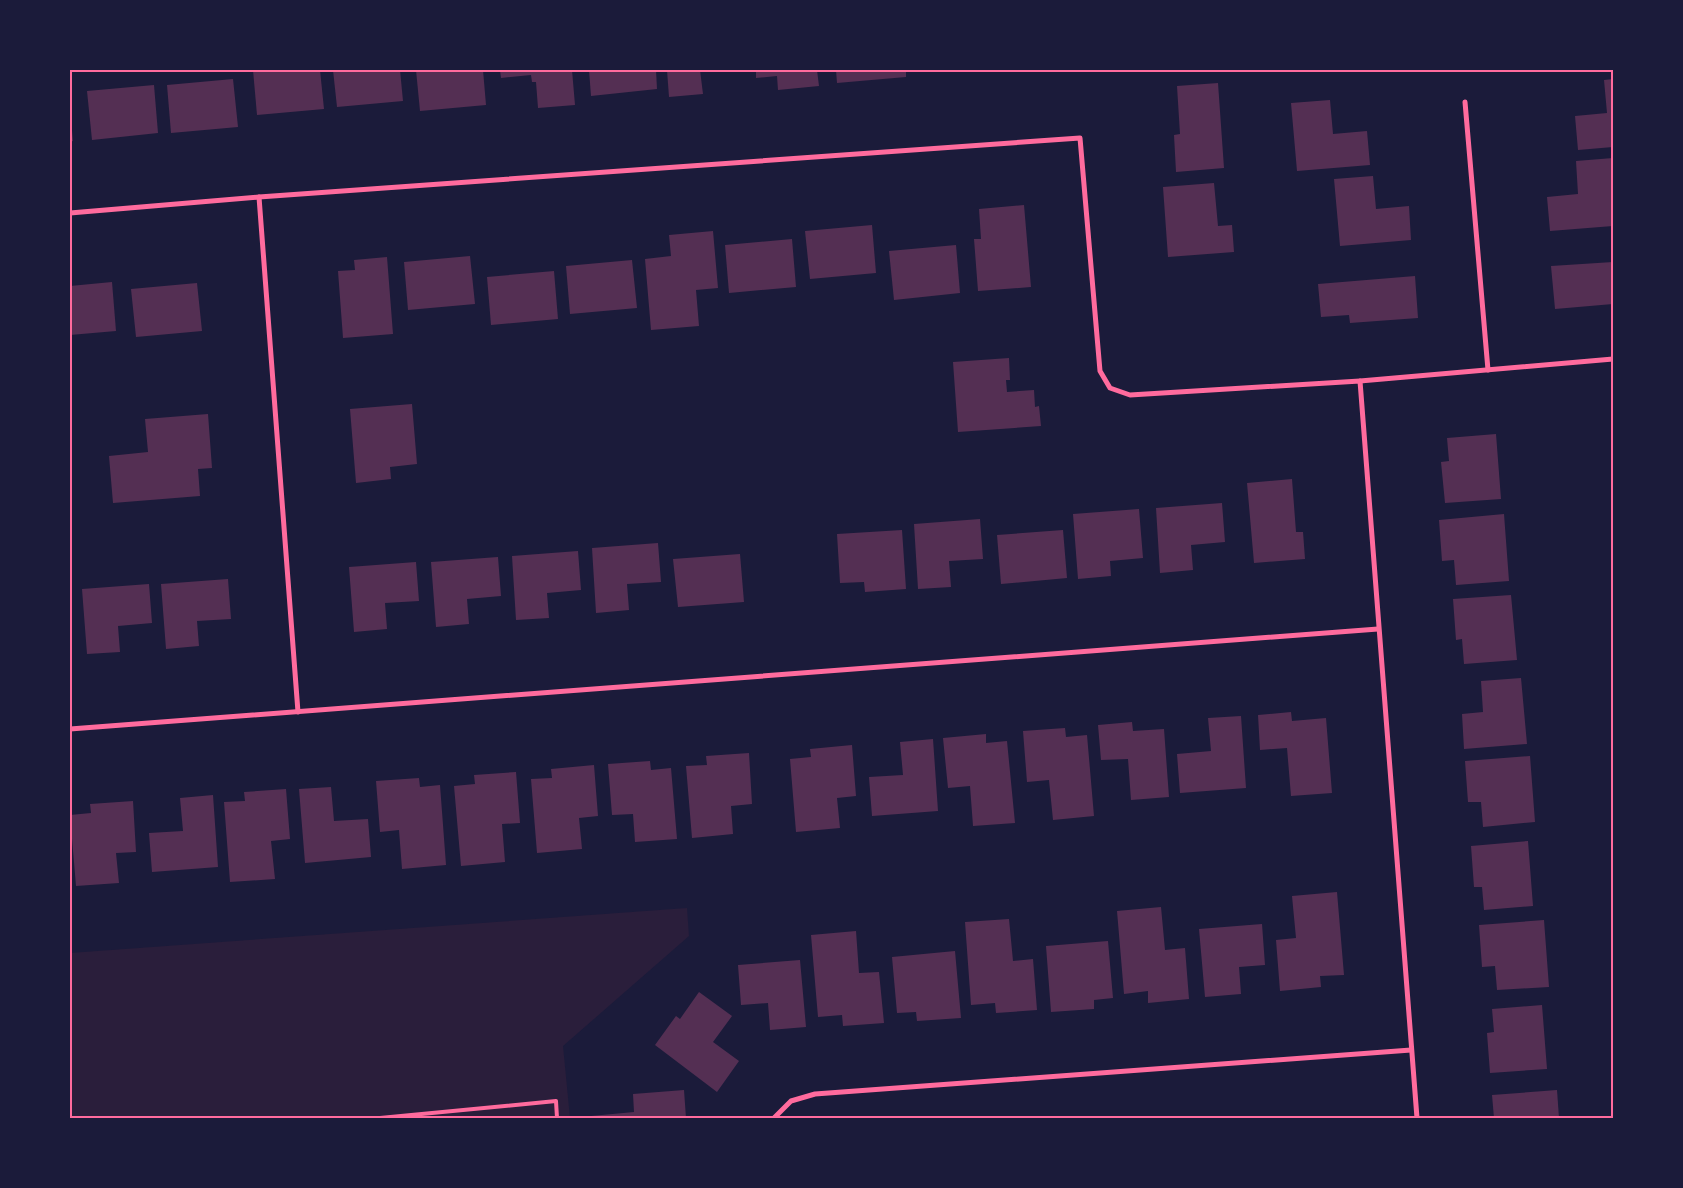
<svg xmlns="http://www.w3.org/2000/svg" width="1683" height="1188" font-family="'Space Grotesk',sans-serif">
  <style>
    .green { fill: #2a1e3b }
    .building { fill: #542f53 }
    .lines { fill: none; stroke-linecap: round; stroke-linejoin: round }
    .service { stroke: #ff6b9d; stroke-width: 4 }
    .minor { stroke: #ff6b9d; stroke-width: 5 }
    .neatline { fill: none; stroke: #ff6b9d; stroke-width: 2 }
  </style>
  <rect width="100%" height="100%" fill="#1b1b3a"/>
  <polygon class="green" points="687,908 689,936 563,1046 570,1118 70,1118 70,953"/>
  <g class="building">
    <polygon points="253,70 320,70 324,109 257,115"/>
    <polygon points="333,70 400,70 403,101 337,107"/>
    <polygon points="416,70 483,70 486,105 420,111"/>
    <polygon points="500,70 572,70 575,105 538,108 536,82 532,82 531,75 501,78"/>
    <polygon points="589,70 656,70 657,89 591,96"/>
    <polygon points="667,70 700,70 703,94 669,97"/>
    <polygon points="756,70 817,70 819,86 778,90 777,76 756,78"/>
    <polygon points="836,70 906,70 906,77 837,83"/>
    <polygon points="233,79 238,127 171,133 167,85"/>
    <polygon points="1613,79 1613,147 1578,150 1575,116 1607,113 1604,80"/>
    <polygon points="1218,83 1224,168 1176,172 1174,135 1180,134 1177,86"/>
    <polygon points="154,85 158,133 92,140 87,91"/>
    <polygon points="1330,100 1333,134 1367,131 1370,165 1297,171 1291,103"/>
    <polygon points="70,120 71,120 73,141 70,142"/>
    <polygon points="1613,158 1613,226 1550,231 1547,197 1578,194 1576,161"/>
    <polygon points="1373,176 1376,209 1409,206 1411,240 1340,246 1334,179"/>
    <polygon points="1214,183 1218,226 1232,225 1234,252 1168,257 1163,187"/>
    <polygon points="1024,205 1031,287 978,291 974,239 981,239 979,209"/>
    <polygon points="872,225 876,273 810,279 805,231"/>
    <polygon points="713,231 718,288 696,290 699,326 651,330 645,259 671,256 669,235"/>
    <polygon points="792,239 796,287 729,293 725,245"/>
    <polygon points="956,245 960,293 894,300 889,251"/>
    <polygon points="470,256 475,304 408,310 404,262"/>
    <polygon points="387,257 393,334 343,338 338,271 355,270 354,260"/>
    <polygon points="632,260 637,308 570,314 566,266"/>
    <polygon points="1613,262 1613,304 1555,309 1551,266"/>
    <polygon points="554,271 558,319 491,325 487,277"/>
    <polygon points="1415,276 1418,318 1350,323 1349,315 1321,317 1318,284"/>
    <polygon points="112,282 116,331 70,335 70,286"/>
    <polygon points="197,283 202,331 136,337 131,289"/>
    <polygon points="1009,358 1010,380 1006,380 1007,392 1034,390 1035,407 1039,406 1041,426 958,432 953,362"/>
    <polygon points="412,404 417,464 390,467 391,479 356,483 350,409"/>
    <polygon points="208,414 212,468 198,469 200,496 113,503 109,456 148,452 145,419"/>
    <polygon points="1496,434 1501,499 1445,503 1441,462 1449,461 1447,438"/>
    <polygon points="1292,479 1296,532 1303,532 1305,559 1254,563 1247,483"/>
    <polygon points="1222,503 1225,542 1191,545 1193,570 1160,573 1156,508"/>
    <polygon points="1139,509 1143,558 1110,561 1111,576 1078,579 1073,514"/>
    <polygon points="1504,514 1509,581 1456,585 1454,560 1442,561 1439,520"/>
    <polygon points="980,519 983,559 949,561 951,587 918,589 914,524"/>
    <polygon points="902,530 906,589 865,592 864,582 840,583 837,534"/>
    <polygon points="1063,530 1067,578 1001,584 997,535"/>
    <polygon points="658,543 661,582 627,584 629,610 596,613 592,548"/>
    <polygon points="578,551 581,590 547,593 549,618 516,620 512,556"/>
    <polygon points="740,554 744,602 678,607 673,559"/>
    <polygon points="498,557 501,596 467,599 469,624 436,627 431,562"/>
    <polygon points="416,562 419,601 385,603 387,629 354,632 349,567"/>
    <polygon points="228,579 231,619 197,621 199,646 166,649 161,584"/>
    <polygon points="149,584 152,623 118,626 120,652 87,654 82,589"/>
    <polygon points="1511,595 1517,660 1464,664 1462,639 1456,640 1453,599"/>
    <polygon points="1521,678 1527,744 1464,749 1462,714 1483,712 1481,681"/>
    <polygon points="1291,712 1292,721 1326,718 1332,793 1291,796 1287,748 1260,750 1258,715"/>
    <polygon points="1241,716 1246,788 1180,793 1177,754 1211,751 1208,718"/>
    <polygon points="1132,722 1133,731 1164,729 1169,797 1131,800 1128,759 1101,760 1098,725"/>
    <polygon points="1065,728 1066,737 1087,735 1094,816 1053,820 1049,780 1027,782 1023,731"/>
    <polygon points="986,734 986,743 1007,741 1015,823 973,826 970,786 948,788 943,738"/>
    <polygon points="933,739 938,811 872,816 869,777 903,775 900,742"/>
    <polygon points="852,745 856,796 837,798 840,828 796,832 790,759 811,757 810,749"/>
    <polygon points="749,753 752,804 731,806 733,834 692,838 686,766 707,765 706,756"/>
    <polygon points="1530,756 1535,822 1483,827 1481,802 1468,802 1465,761"/>
    <polygon points="650,761 651,770 671,768 677,839 635,842 633,814 612,815 608,764"/>
    <polygon points="594,765 598,816 579,818 582,849 537,853 531,779 552,778 551,769"/>
    <polygon points="516,772 520,823 502,824 505,862 461,866 454,786 475,784 474,775"/>
    <polygon points="419,778 420,787 440,785 446,865 402,869 399,830 380,832 376,781"/>
    <polygon points="331,787 334,821 368,819 371,857 305,863 299,789"/>
    <polygon points="286,789 290,839 271,841 275,879 230,882 224,802 245,801 244,792"/>
    <polygon points="213,795 218,867 152,872 149,833 183,831 180,798"/>
    <polygon points="133,801 136,852 116,853 119,883 76,886 70,815 91,813 90,804"/>
    <polygon points="1528,841 1533,906 1484,910 1482,887 1474,887 1471,846"/>
    <polygon points="1337,892 1344,975 1320,976 1321,987 1280,991 1276,940 1296,938 1292,896"/>
    <polygon points="1161,907 1165,950 1185,948 1189,999 1148,1003 1148,991 1124,994 1117,911"/>
    <polygon points="1009,919 1013,961 1033,959 1037,1010 996,1013 995,1003 971,1005 965,922"/>
    <polygon points="1544,920 1549,987 1497,990 1495,966 1482,967 1479,925"/>
    <polygon points="1262,924 1265,965 1239,967 1241,994 1205,997 1199,929"/>
    <polygon points="856,931 859,973 879,972 884,1023 843,1026 842,1015 818,1017 811,935"/>
    <polygon points="1108,941 1113,998 1094,1000 1094,1009 1051,1012 1046,946"/>
    <polygon points="955,951 961,1018 917,1021 916,1012 897,1013 892,957"/>
    <polygon points="800,960 806,1027 770,1030 768,1003 741,1005 738,965"/>
    <polygon points="699,992 732,1016 713,1042 739,1061 717,1092 655,1045 676,1016 680,1019"/>
    <polygon points="1542,1005 1547,1069 1490,1073 1487,1033 1494,1032 1492,1009"/>
    <polygon points="684,1090 686,1118 591,1118 591,1116 634,1112 633,1094"/>
    <polygon points="1557,1090 1559,1118 1494,1118 1492,1095"/>
  </g>
  <g class="lines">
    <polyline class="service" points="380,1118 556,1101 557,1118"/>
    <g class="minor">
      <polyline points="1465,102 1488,370"/>
      <polyline points="259,197 298,712"/>
      <polyline points="70,213 259,197 1080,138 1100,371 1110,388 1130,395 1360,381 1417,1118"/>
      <polyline points="1360,381 1613,359"/>
      <polyline points="70,729 1378,629"/>
      <polyline points="774,1118 791,1101 815,1094 1411,1050"/>
    </g>
  </g>
  <rect width="1683" height="1188" fill="none" stroke="#1b1b3a" stroke-width="142"/>
  <rect x="71" y="71" width="1541" height="1046" class="neatline"/>
</svg>
